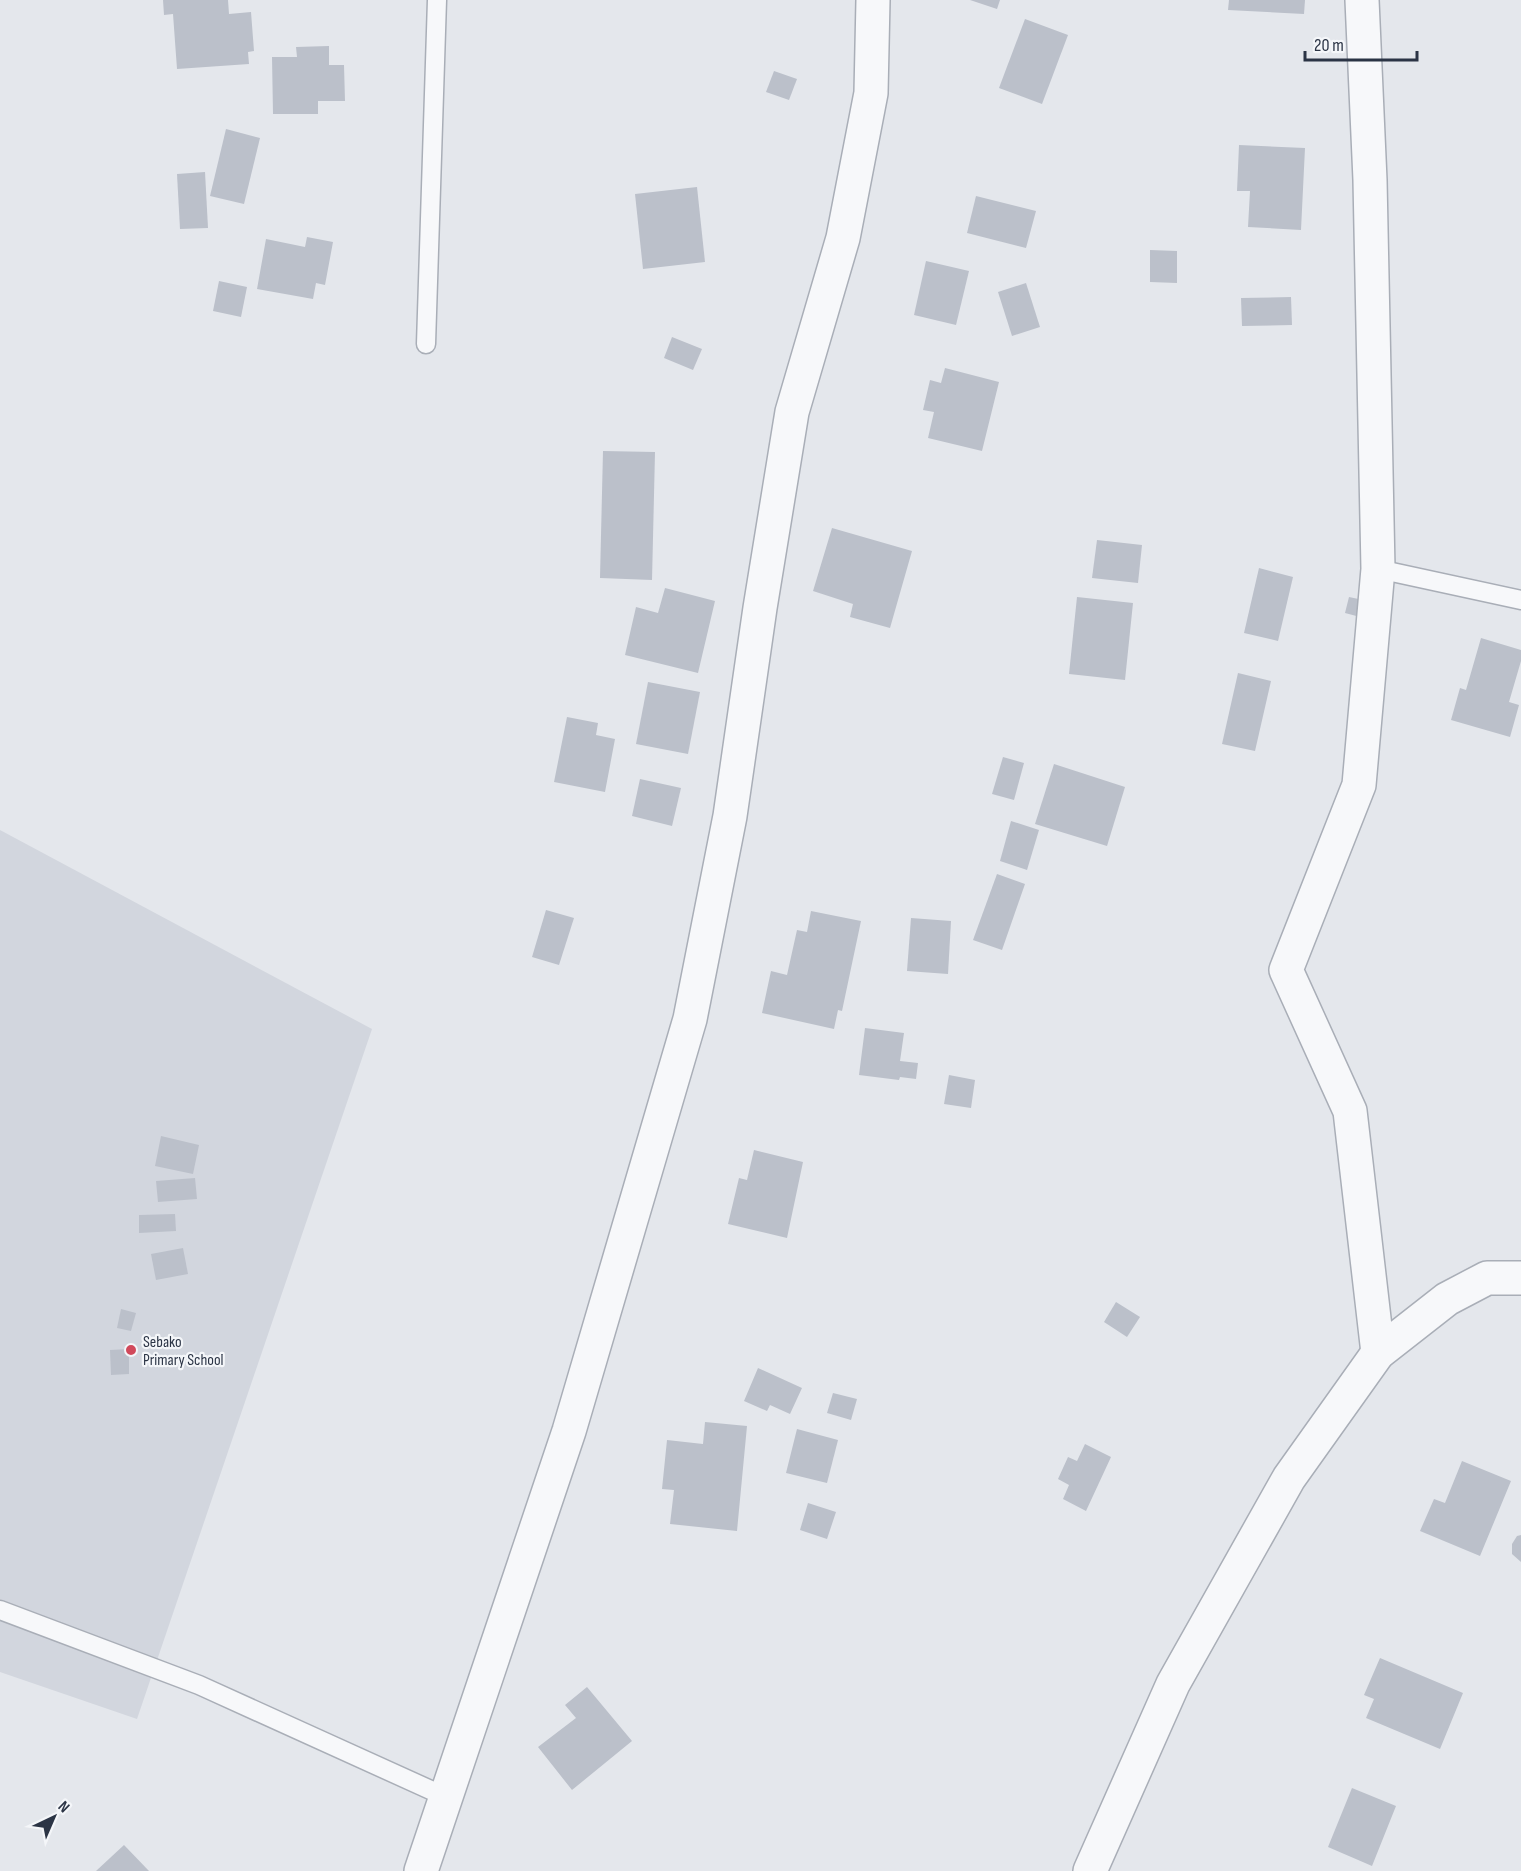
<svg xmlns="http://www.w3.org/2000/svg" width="1521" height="1871" font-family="'Sofia Sans Condensed',sans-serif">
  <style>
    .built { fill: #d2d6de }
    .building { fill: #bbc0ca }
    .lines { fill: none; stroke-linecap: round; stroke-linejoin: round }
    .service-casing { stroke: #a9aeb7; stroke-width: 21 }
    .minor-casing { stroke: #a9aeb7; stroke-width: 36 }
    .service { stroke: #f7f8fa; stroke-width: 18 }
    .minor { stroke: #f7f8fa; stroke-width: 33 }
    .poi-dot { fill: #d1495b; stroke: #f4f6f9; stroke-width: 2 }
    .labels { text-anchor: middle; stroke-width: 4.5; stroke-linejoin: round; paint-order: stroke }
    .poi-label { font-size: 16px; fill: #2b3445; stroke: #f4f6f9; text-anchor: start }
  </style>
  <rect width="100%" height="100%" fill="#e4e7ec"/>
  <polygon class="built" points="0,830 372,1029 137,1719 0,1672"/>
  <g class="building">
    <polygon points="163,0 228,0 229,14 251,12 254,51 248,52 249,64 177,69 173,14 164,15"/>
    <polygon points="970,0 1000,0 997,9"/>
    <polygon points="1229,0 1305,0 1304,14 1228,10"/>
    <polygon points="1025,19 1068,35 1042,104 999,88"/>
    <polygon points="329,46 329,65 344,65 345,101 318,101 318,114 273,114 272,57 297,57 296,47"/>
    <polygon points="774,71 797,79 789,100 766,92"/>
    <polygon points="226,129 260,138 244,204 210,196"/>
    <polygon points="1239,145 1305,148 1301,230 1248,227 1250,191 1237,191"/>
    <polygon points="205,172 208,228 180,229 177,174"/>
    <polygon points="697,187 705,262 643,269 635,194"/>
    <polygon points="976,196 1036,211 1026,248 967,233"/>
    <polygon points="307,237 333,242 325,285 316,283 313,299 257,289 266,239 305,247"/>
    <polygon points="1150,250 1177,251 1177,283 1150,282"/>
    <polygon points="926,261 969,271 956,325 914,315"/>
    <polygon points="219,281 247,287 241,317 213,311"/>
    <polygon points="1026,283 1040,327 1012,336 998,292"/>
    <polygon points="1291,297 1292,325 1242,326 1241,298"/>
    <polygon points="672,337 702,349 693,370 664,358"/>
    <polygon points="945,368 999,382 982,451 928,438 934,412 923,410 930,380 941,383"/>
    <polygon points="603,451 655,452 652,580 600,578"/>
    <polygon points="832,528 912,551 890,628 850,617 853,604 813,591"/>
    <polygon points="1097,540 1142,545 1138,583 1092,578"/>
    <polygon points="1259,568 1293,577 1278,641 1244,633"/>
    <polygon points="665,588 715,601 698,673 625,655 636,607 658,613"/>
    <polygon points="1077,597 1133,603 1125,680 1069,674"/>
    <polygon points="1349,597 1368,601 1364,618 1345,613"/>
    <polygon points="1481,638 1521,650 1521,661 1509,702 1519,705 1510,737 1451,720 1460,688 1466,690"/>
    <polygon points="1238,673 1271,681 1255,751 1222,744"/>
    <polygon points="648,682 700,692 688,754 636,744"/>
    <polygon points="567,717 598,723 596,735 615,739 605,792 554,782"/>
    <polygon points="1003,757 1024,763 1014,800 992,794"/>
    <polygon points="1054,764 1125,787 1107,846 1035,824"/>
    <polygon points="640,779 681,788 672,826 632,816"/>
    <polygon points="1011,821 1039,830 1027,870 1000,861"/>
    <polygon points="997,874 1025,884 1002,950 973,940"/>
    <polygon points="546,910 574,918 559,965 532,957"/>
    <polygon points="811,911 861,921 842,1011 838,1010 834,1029 762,1013 771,971 787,975 797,930 807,932"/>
    <polygon points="911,918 951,921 948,974 907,971"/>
    <polygon points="865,1028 904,1033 900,1061 918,1063 916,1079 900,1077 899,1080 859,1075"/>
    <polygon points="949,1075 975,1080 971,1108 944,1104"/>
    <polygon points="161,1136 199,1145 193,1174 155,1166"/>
    <polygon points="754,1150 803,1162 787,1238 728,1224 739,1178 747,1180"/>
    <polygon points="195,1178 197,1199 158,1202 156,1181"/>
    <polygon points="175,1214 176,1231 139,1233 139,1215"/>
    <polygon points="183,1248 188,1274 156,1280 151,1254"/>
    <polygon points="1116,1302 1140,1317 1127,1337 1104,1322"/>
    <polygon points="121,1309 136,1313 131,1331 117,1328"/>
    <polygon points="129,1349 129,1374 111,1375 110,1350"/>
    <polygon points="758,1368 802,1388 790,1414 770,1405 767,1411 744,1401"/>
    <polygon points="833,1393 857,1399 851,1420 827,1413"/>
    <polygon points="705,1422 747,1426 737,1531 670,1524 674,1490 662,1489 667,1440 703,1444"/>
    <polygon points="797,1429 838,1440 827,1483 786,1473"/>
    <polygon points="1085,1444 1111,1457 1086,1511 1063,1499 1069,1485 1058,1479 1068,1457 1077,1461"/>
    <polygon points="1462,1461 1511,1481 1480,1556 1420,1531 1434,1499 1445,1503"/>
    <polygon points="808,1503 836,1512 827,1539 800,1530"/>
    <polygon points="1521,1535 1521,1562 1512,1554 1512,1544 1517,1536"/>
    <polygon points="1380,1658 1463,1693 1440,1749 1366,1718 1374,1699 1364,1695"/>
    <polygon points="587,1687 632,1741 572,1790 538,1747 576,1718 565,1705"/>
    <polygon points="1352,1788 1396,1806 1372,1866 1328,1847"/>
    <polygon points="124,1845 149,1871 96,1871"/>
  </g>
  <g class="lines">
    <defs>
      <g id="service">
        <polyline points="426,344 437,0"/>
        <polyline points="1378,569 1521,600"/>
        <polyline points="0,1610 199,1685 446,1797"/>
      </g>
      <g id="minor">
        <polyline points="1362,0 1370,180 1378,569 1359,785 1286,970 1350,1111 1378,1353"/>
        <polyline points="421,1871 569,1431 690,1019 730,816 760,608 792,412 843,238 871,93 873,0"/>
        <polyline points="1090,1871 1173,1684 1289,1478 1378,1353 1447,1299 1487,1278 1521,1278"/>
      </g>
    </defs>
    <use href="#service" class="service-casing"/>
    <use href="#minor" class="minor-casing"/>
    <use href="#service" class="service"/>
    <use href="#minor" class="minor"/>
  </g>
  <circle class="poi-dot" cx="131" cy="1350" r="6"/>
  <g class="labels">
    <g class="poi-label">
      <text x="143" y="1347">Sebako<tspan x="143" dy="18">Primary School</tspan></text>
    </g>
  </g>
  <g transform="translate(54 1817) rotate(44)" stroke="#f4f6f9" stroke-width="4.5" paint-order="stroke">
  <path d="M0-4.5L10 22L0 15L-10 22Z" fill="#2b3445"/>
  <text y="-9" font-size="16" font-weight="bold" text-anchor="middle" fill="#2b3445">N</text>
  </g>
  <path d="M1305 51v9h112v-9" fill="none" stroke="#2b3445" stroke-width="3"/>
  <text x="1314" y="51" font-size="18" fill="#2b3445" stroke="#f4f6f9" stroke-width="4.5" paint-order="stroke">20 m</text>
</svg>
